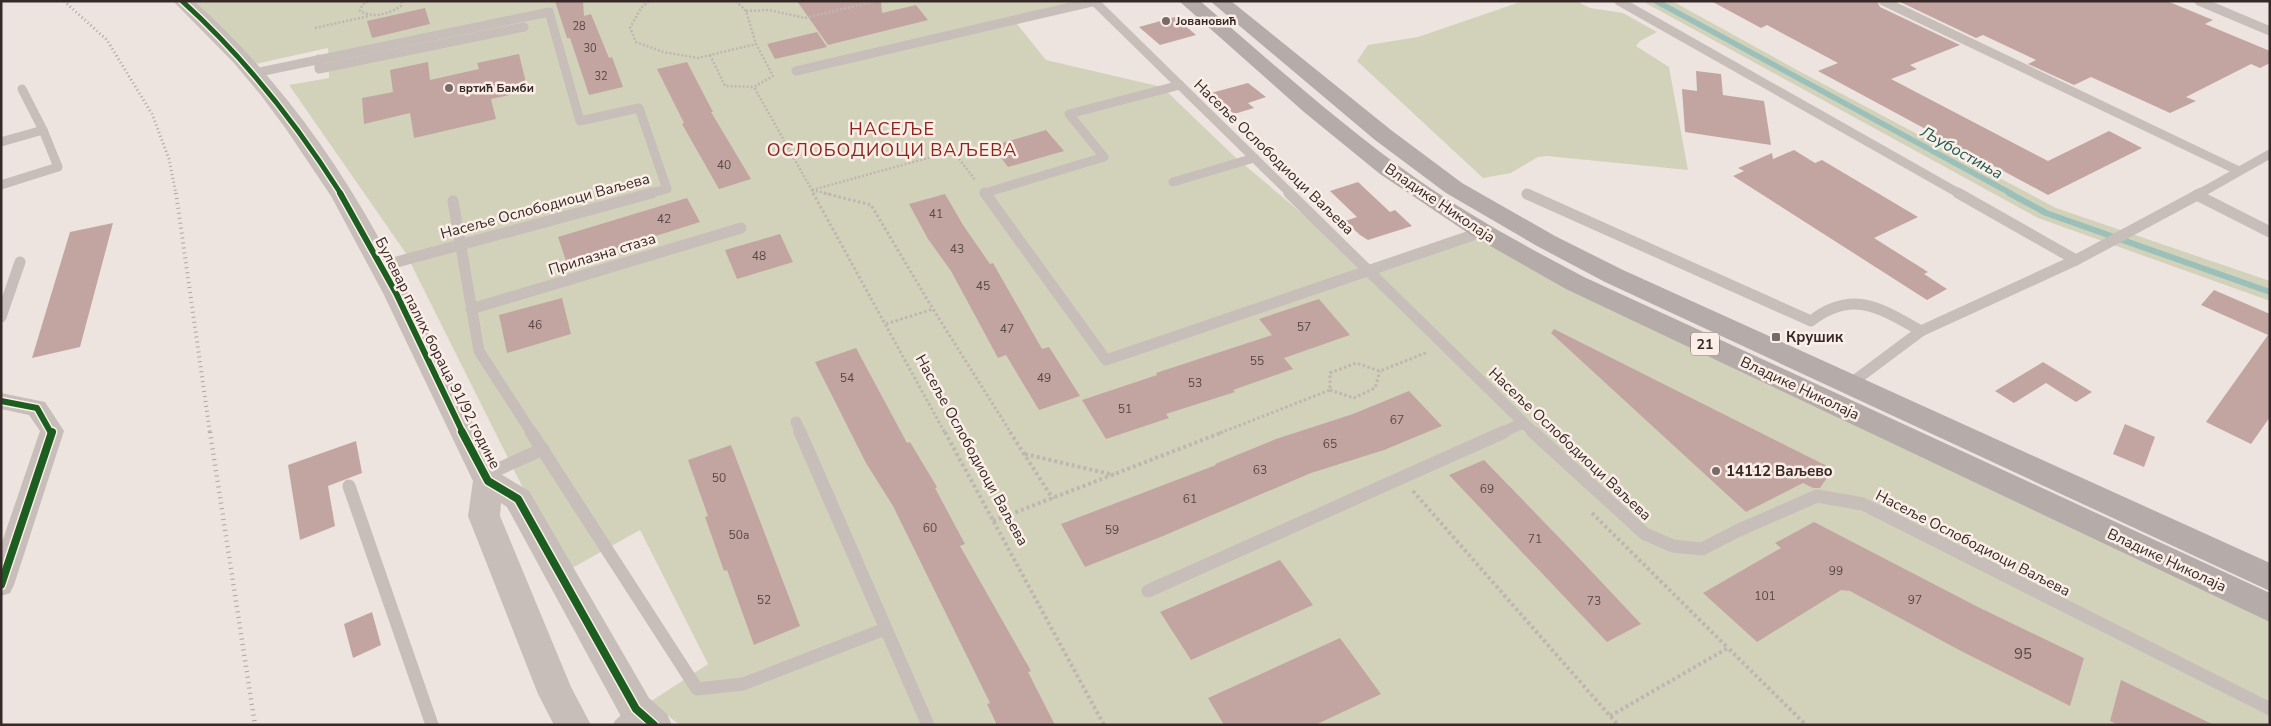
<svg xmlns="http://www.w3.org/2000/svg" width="2271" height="726" font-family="'Nunito Sans',sans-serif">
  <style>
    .green { fill: #d2d2ba }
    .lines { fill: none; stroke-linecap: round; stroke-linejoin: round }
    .stream-far1 { stroke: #9bc0ba; stroke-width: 5.5 }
    .stream { stroke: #9bc0ba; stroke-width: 6 }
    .building { fill: #c2a5a1 }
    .path-far2 { stroke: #bfb6b2; stroke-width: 2.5; stroke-dasharray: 2 2; stroke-linecap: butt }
    .path-far1 { stroke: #bfb6b2; stroke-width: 3; stroke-dasharray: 2.5 2.5; stroke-linecap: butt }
    .path { stroke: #bfb6b2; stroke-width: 4; stroke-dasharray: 3 3; stroke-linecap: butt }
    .service-far2 { stroke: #c7bdb9; stroke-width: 9 }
    .service-far1 { stroke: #c7bdb9; stroke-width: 11 }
    .service { stroke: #c7bdb9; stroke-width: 13 }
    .minor { fill: #c7bdb9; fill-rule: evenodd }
    .tertiary { fill: #c7bdb9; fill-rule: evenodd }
    .primary { fill: #b5aba8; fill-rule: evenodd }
    .rail-far2 { stroke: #aea6a3; stroke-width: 3; stroke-dasharray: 1 3; stroke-linecap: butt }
    .rail-far1 { stroke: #aea6a3; stroke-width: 4; stroke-dasharray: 1 4; stroke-linecap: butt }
    .rail { stroke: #aea6a3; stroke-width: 4.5; stroke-dasharray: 1 4.5; stroke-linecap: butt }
    .cycleway-far2-casing { stroke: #faeee7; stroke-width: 8 }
    .cycleway-far1-casing { stroke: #faeee7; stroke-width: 9 }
    .cycleway-casing { stroke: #faeee7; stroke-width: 11 }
    .cycleway-far2 { stroke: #1b5e20; stroke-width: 5 }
    .cycleway-far1 { stroke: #1b5e20; stroke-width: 6 }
    .cycleway { stroke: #1b5e20; stroke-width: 8 }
    .poi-dot { fill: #776a68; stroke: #faeee7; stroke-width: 2 }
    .labels { text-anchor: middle; stroke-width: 5; stroke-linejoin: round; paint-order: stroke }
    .far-number-label { font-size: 11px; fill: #5a4846 }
    .far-poi-label { font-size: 12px; font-weight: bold; fill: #372927; stroke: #faeee7; text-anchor: start }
    .number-label { font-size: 12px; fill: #5a4846 }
    .shield { fill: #faeee7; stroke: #726461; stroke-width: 1 }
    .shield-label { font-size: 14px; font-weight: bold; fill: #372927 }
    .street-label { font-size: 15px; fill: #372927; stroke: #faeee7 }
    .poi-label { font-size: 15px; font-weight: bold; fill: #372927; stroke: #faeee7; text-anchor: start }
    .near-number-label { font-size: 15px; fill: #5a4846 }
    .water-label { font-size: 16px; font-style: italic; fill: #1a5b54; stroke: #faeee7 }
    .quarter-label { font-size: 18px; letter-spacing: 1px; fill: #8a241c; stroke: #faeee7 }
  </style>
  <rect width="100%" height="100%" fill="#ede4e0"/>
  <g class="green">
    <polygon points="186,1 1077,1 1017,24 1046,60 1162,87 1234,156 1369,270 1482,232 2270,608 2270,725 680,725 650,702 708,664 640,530 565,572 405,252 289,85 329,78 328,48 251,65"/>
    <polygon points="1523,1 1576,1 1590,8 1623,13 1657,32 1640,41 1636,46 1669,67 1688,170 1547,156 1538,157 1511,173 1483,178 1357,61 1368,45 1418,37"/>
    <polygon points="1642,1 1672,1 1797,70 2056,208 2270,281 2270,301 2038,218"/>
  </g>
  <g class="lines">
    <polyline class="stream-far1" points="1656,1 2012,194"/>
    <polyline class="stream" points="2009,193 2046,213 2270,292"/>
  </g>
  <g class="building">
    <polygon points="555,1 583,1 584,16 591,14 609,58 612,57 623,87 589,95 570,38 567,38"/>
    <polygon points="797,1 881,1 882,13 916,5 928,20 828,45"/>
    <polygon points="1711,1 1877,1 1880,7 1960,45 1910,65 1917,69 1891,79 2048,161 2109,131 2142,148 2048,195 1818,71 1838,63 1767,25 1761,28"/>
    <polygon points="1898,1 2167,1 2213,20 2205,24 2270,51 2270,63 2260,68 2251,64 2186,97 2196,101 2170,113 2091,77 2074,85 2028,64 2036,60 1983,35 1976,38"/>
    <polygon points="425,8 430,24 372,38 367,21"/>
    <polygon points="1175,17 1196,35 1160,45 1139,27"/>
    <polygon points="817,32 827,47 775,59 767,44"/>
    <polygon points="519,54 528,91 491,99 496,119 414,138 410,113 364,124 362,98 393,92 390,70 428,62 430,80 479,69 477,63"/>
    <polygon points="687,62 713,112 711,112 751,179 719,189 682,124 684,123 657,69"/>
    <polygon points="1696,71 1721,74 1723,95 1764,101 1771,145 1685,132 1682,89 1697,91"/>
    <polygon points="1248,83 1266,97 1248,103 1254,108 1234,114 1211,93"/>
    <polygon points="1046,130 1064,151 1008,167 992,146"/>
    <polygon points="1794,150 1815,163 1822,160 1918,217 1874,238 1928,272 1924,274 1947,289 1927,300 1733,176 1744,171 1738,168 1772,153 1773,159"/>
    <polygon points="1358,182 1390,212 1395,210 1412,226 1368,240 1360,235 1345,221 1357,217 1330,191"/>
    <polygon points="945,194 963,225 990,264 993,263 1042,349 1049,347 1080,396 1039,410 1006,355 998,358 951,271 928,239 909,204"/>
    <polygon points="687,198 700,222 567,264 558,237"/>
    <polygon points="113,223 80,347 32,358 70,232"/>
    <polygon points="780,234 793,262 737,279 725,250"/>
    <polygon points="2214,290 2270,314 2270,417 2251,444 2206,422 2268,335 2201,305"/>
    <polygon points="562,298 571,334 507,353 499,315"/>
    <polygon points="1319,299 1350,335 1284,358 1293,369 1233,390 1235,392 1166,414 1169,418 1106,439 1082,400 1157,375 1156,373 1272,335 1259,319"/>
    <polygon points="1554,329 1833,469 1820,488 1813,488 1803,483 1746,512 1551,333"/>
    <polygon points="856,348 907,443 910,442 937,487 935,488 965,544 960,546 1031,671 1028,672 1055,725 997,725 987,704 990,703 924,569 893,506 866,463 815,362"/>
    <polygon points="2043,362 2092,392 2076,402 2046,383 2014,403 1995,391"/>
    <polygon points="1409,391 1442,426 1384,450 1311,473 1163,536 1085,567 1061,524 1216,465 1215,464 1276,439 1353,414"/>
    <polygon points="2125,424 2155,437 2144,467 2113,454"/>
    <polygon points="356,441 362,473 328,486 335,526 300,540 288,465"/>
    <polygon points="731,445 800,626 754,645 727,570 724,571 705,517 708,516 688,460"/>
    <polygon points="1484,460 1576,555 1641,624 1607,642 1449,475"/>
    <polygon points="1814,522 1978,607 2084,658 2070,706 1961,651 1850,591 1841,590 1757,642 1703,593 1781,548 1775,543"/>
    <polygon points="1280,560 1313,605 1191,660 1160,612"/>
    <polygon points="372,612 381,645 353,658 344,624"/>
    <polygon points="1340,638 1381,694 1315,725 1224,725 1208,698"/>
    <polygon points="2121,680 2214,725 2119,725 2110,721"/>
  </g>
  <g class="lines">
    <g class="path-far2">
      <path d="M368,1L362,5L360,11C374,19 388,14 401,6L402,1"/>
      <polyline points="649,1 641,8 630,28 636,42 663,52 698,58 756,44"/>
      <polyline points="736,1 746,11 756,44 773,76 754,87 814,194"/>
      <polyline points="746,11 769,10 805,18 876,1"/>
      <polyline points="315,28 369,16"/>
      <polyline points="710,55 725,86 754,87"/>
      <polyline points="812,190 829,194"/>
      <polyline points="812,190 953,151 976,181"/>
    </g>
    <g class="path-far1">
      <polyline points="813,193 945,433"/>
      <polyline points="824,193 871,205 933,309 1011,433"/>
      <polyline points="886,324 933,309"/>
      <polyline points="1330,390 1354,398 1375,388 1380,371"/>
      <polyline points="1220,433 1330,390 1330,373 1356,363 1380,371 1428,352"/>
    </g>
    <g class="path">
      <polyline points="945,432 1104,725"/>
      <polyline points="1010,432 1053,499"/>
      <polyline points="1025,454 1114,475"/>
      <polyline points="1413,491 1618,725"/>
      <polyline points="1592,513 1728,648"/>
      <polyline points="993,521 1223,432"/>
      <polyline points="1610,716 1728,648 1806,725"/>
    </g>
    <g class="service-far2">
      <polyline points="1094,1 1291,194"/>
      <polyline points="1619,1 1960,194"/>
      <polyline points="1883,1 2239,171"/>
      <polyline points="2199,1 2270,31"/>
      <polyline points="319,59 319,69 524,27"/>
      <polyline points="796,71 1096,1"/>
      <polyline points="254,73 549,12 580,121 639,108 667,189 647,194"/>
      <polyline points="22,89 43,130"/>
      <polyline points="1,142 43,130 58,167 1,185"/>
      <polyline points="1173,182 1254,158"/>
      <polyline points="986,194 985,193 1104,157 1069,114 1180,85"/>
      <polyline points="2199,194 2270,154"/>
    </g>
    <g class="service-far1">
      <polyline points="985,193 1106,360 1482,232"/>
      <polyline points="1289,193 1534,433"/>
      <polyline points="1958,193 2076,260 2201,193"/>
      <path d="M1527,194L1811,321C1853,289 1880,308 1921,331"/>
      <polyline points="2197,195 2270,232"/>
      <polyline points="453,201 479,351 532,433"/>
      <polyline points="382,266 652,193"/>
      <polyline points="471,309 741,228"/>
      <polyline points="1,317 20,262"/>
      <polyline points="1850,384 1921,331 2076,260"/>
      <polyline points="796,422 801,433"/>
      <polyline points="1501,433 1523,423"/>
    </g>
    <g class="service">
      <polyline points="531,432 697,689 743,684 885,629"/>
      <polyline points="800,432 928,725"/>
      <polyline points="1533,432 1645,534 1673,546 1702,549 1737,531 1817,496 1863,504 2270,709"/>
      <polyline points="485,475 543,449"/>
      <polyline points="349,486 432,725"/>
      <polyline points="1148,591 1504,432"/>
      <polyline points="620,725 635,710"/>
    </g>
    <polygon class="minor" points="1,393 45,402 64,431 14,585 10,593 1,596 1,545 40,431 29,415 1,409"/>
    <path class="tertiary" d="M173,1H194C268,67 328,147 376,233C420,311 456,394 499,473L529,491L649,698L667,714L672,725H628L623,720L507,507L501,503L500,516L571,687L591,725H554L538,694L468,516L473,481L383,293L331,196L286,129L260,94L233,62Z"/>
    <g class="primary">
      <path d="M1179,1H1200C1271,62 1341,125 1417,179C1470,216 1527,247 1584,277L2270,593V622L1566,289L1471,235L1380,174L1304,112Z"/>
      <polygon points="1210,1 1231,1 1391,130 1462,183 1555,236 1623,270 2270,563 2270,591 1605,282 1537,246 1446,193 1375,140"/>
    </g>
    <polyline class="rail-far2" points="64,1 107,40 152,114 169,159 176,194"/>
    <polyline class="rail-far1" points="176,193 210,433"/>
    <polyline class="rail" points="210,432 255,725"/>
    <defs>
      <path id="cycleway-far2" d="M182,1C245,58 296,123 341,194"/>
      <g id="cycleway-far1">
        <polyline points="340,193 396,293 463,433"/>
        <polyline points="1,401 37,408 51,433"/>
      </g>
      <g id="cycleway">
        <polyline points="462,432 488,481 518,499 636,709 654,725"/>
        <polyline points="1,585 52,432"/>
      </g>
    </defs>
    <use href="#cycleway-far2" class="cycleway-far2-casing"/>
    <use href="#cycleway-far1" class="cycleway-far1-casing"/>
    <use href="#cycleway" class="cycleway-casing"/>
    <use href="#cycleway-far2" class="cycleway-far2"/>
    <use href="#cycleway-far1" class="cycleway-far1"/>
    <use href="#cycleway" class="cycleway"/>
  </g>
  <g class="poi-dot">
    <circle cx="1166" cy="21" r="5"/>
    <circle cx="449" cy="88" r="5"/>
    <rect x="1771" y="332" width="10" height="10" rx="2.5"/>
    <circle cx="1716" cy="471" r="5"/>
  </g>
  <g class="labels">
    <g class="far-number-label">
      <text x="579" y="30">28</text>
      <text x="590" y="52">30</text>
      <text x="601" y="80">32</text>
    </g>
    <g class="far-poi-label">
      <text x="1176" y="25">Јовановић</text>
      <text x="459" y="92">вртић Бамби</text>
    </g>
    <g class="number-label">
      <text x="724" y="169">40</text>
      <text x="936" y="218">41</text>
      <text x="664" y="223">42</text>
      <text x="957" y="253">43</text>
      <text x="759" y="260">48</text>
      <text x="983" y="290">45</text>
      <text x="535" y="329">46</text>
      <text x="1304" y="331">57</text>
      <text x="1007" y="333">47</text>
      <text x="1257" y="365">55</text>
      <text x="847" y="382">54</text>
      <text x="1044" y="382">49</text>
      <text x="1195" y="387">53</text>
      <text x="1125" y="413">51</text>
      <text x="1397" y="424">67</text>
      <text x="1330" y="448">65</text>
      <text x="1260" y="474">63</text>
      <text x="719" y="482">50</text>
      <text x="1487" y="493">69</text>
      <text x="1190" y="503">61</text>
      <text x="930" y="532">60</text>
      <text x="1112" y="534">59</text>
      <text x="739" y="539">50a</text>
      <text x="1535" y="543">71</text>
      <text x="1836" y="575">99</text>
      <text x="1765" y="600">101</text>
      <text x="764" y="604">52</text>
      <text x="1915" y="604">97</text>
      <text x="1594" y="605">73</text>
    </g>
    <rect class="shield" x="1691" y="332.5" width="28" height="23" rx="4"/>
    <g class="shield-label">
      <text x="1705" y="349">21</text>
    </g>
    <g class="street-label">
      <text transform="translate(1274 157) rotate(44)" y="5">Насеље Ослободиоци Ваљева</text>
      <text transform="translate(1440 203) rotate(34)" y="5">Владике Николаја</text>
      <text transform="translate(545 206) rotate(-15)" y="5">Насеље Ослободиоци Ваљева</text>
      <text transform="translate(602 254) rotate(-17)" y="5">Прилазна стаза</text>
      <text transform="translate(438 353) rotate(63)" y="5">Булевар палих бораца 91/92 године</text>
      <text transform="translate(1800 388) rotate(25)" y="5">Владике Николаја</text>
      <text transform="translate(1570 444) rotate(43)" y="5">Насеље Ослободиоци Ваљева</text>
      <text transform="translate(972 450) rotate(61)" y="5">Насеље Ослободиоци Ваљева</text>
      <text transform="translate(1973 543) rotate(27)" y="5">Насеље Ослободиоци Ваљева</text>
      <text transform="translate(2167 560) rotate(25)" y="5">Владике Николаја</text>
    </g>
    <g class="poi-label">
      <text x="1786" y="342">Крушик</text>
      <text x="1726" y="476">14112 Ваљево</text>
    </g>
    <g class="near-number-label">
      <text x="2023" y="659">95</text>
    </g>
    <g class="water-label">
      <text transform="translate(1962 152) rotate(29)" y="6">Љубостиња</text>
    </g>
    <g class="quarter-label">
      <text x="892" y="135">НАСЕЉЕ<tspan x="892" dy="21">ОСЛОБОДИОЦИ ВАЉЕВА</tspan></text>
    </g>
  </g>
  <rect width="2271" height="726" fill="none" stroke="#372927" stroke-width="5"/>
</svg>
